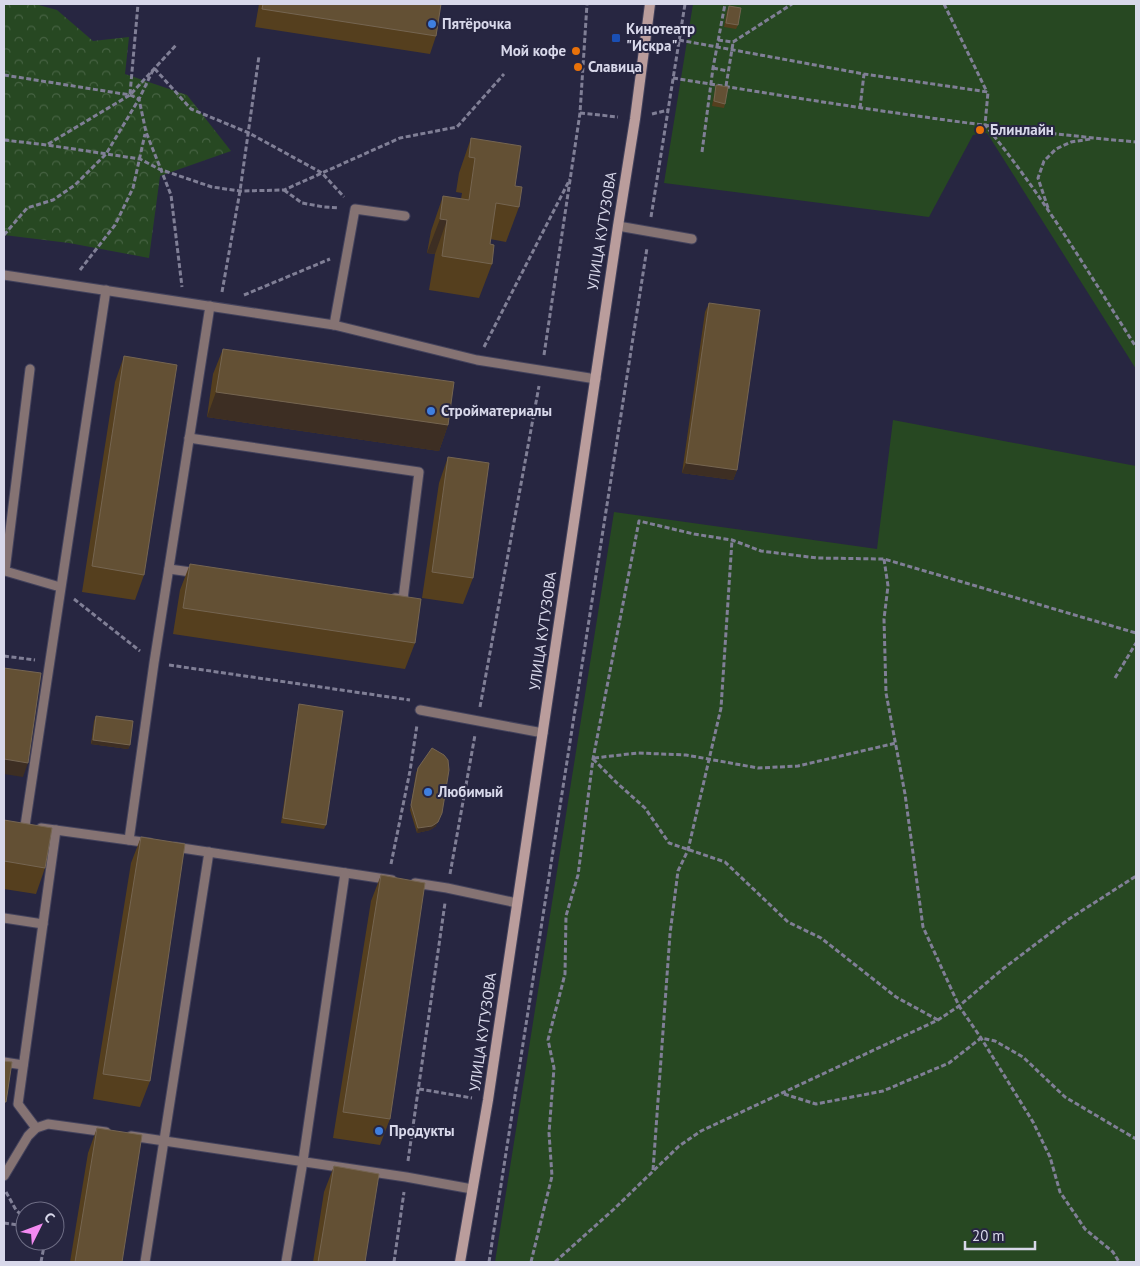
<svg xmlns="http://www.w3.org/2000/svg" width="1140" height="1266" font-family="'PT Sans',sans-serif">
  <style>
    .forest { fill: url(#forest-crowns) }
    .park { fill: #274822 }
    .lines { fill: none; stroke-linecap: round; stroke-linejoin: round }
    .service-casing { stroke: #43425c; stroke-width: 11 }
    .secondary-casing { stroke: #43425c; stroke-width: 12 }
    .path { stroke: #807f96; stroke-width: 3; stroke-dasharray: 5 2.5; stroke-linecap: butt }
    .service { stroke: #857373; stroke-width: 9 }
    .secondary { stroke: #ba9d9c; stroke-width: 10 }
    .wall { fill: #553f1e }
    .shaded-wall { fill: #3d2e23 }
    .building { fill: #635034; stroke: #756551 }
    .shop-dot { fill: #3f7fe0; stroke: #272641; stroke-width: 2 }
    .transit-dot { fill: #1a4fb4; stroke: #272641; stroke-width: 2 }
    .food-dot { fill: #e8710a; stroke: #272641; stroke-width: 2 }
    .labels { text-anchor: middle; stroke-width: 4; stroke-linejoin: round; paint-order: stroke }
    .poi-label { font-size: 15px; font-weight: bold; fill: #d8d8ea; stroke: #272641; text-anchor: start }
    .street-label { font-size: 15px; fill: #d8d8ea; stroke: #272641 }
  </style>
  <defs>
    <pattern id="forest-crowns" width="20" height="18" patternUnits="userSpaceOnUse" patternTransform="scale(1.25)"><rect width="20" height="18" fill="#274822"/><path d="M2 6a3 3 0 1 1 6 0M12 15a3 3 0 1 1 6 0" fill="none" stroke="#466242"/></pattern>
  </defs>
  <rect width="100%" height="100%" fill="#272641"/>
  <polygon class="forest" points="4,4 35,4 57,10 93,41 129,37 125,74 187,95 231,151 160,176 149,258 69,243 4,235"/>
  <g class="park">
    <polygon points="693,4 1136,4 1136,369 987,133 973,135 929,217 664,183"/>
    <polygon points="893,420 1136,466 1136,1262 495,1262 614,512 877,549"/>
  </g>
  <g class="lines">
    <defs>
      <g id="service">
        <polyline points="618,226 692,239"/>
        <polyline points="4,275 334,325 477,360 596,379"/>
        <polyline points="334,325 355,209 405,216"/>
        <polyline points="30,369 5,571 60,587"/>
        <polyline points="189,438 419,472 403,599 395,598"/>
        <polyline points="169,569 198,573"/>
        <polyline points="420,710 543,733"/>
        <polyline points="25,826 106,290"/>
        <polyline points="41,828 150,843"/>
        <polyline points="129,840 154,663 210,306"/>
        <polyline points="175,847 392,880"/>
        <polyline points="415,883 447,888 517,903"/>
        <polyline points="4,918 43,924"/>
        <polyline points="4,1062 23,1065"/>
        <polyline points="36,1128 18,1104 56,830"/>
        <polyline points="131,1136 406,1177 472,1189"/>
        <polyline points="4,1176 28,1136 36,1128 48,1124 106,1132"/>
        <polyline points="145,1262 209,852"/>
        <polyline points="286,1262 303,1161 345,873"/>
      </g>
      <polyline id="secondary" points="460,1262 488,1100 618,226 635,119 650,4"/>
    </defs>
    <use href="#service" class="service-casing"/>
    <use href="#secondary" class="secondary-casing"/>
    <g class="path">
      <polyline points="944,4 987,92"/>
      <path d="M679,40L864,74L988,92L985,125C1042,194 1088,272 1136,347"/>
      <polyline points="718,40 733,42 792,4"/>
      <polyline points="713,68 728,71"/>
      <polyline points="4,75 130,95 139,99 146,132 171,195 182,287"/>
      <path d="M673,78C827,103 981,128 1136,142"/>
      <polyline points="726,86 733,43"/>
      <polyline points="130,94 138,4"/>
      <polyline points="860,108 864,74"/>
      <polyline points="580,113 618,117"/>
      <polyline points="652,114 668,110"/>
      <polyline points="4,140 47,145 140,159 159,169 212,187 240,191 284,190 400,138 457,127 504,74"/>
      <polyline points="48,144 130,95 177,44"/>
      <polyline points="702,152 713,68 725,4"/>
      <polyline points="284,190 302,203 324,207 339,208"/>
      <polyline points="1048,208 1038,178 1044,161 1056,149 1071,142 1091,139"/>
      <polyline points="651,217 685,4"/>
      <polyline points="4,235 27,208 53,200 75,185 106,154 139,99 154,68 191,109 249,133 322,173 344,197"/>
      <polyline points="80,270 115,225 133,188 145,134"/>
      <polyline points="222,292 240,191 259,56"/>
      <polyline points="244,295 330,259"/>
      <polyline points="484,347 570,179"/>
      <polyline points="544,355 580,113 587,4"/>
      <polyline points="884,559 888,586 884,619 886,693 905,794 923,927 959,1006 981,1038 1033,1122 1050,1157 1060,1192 1085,1229 1113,1252 1119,1262"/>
      <polyline points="74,599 140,651"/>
      <polyline points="4,656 35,660"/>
      <polyline points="169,665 410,700"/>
      <polyline points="1115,678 1136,643"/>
      <polyline points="480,707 539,386"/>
      <polyline points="594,758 638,753 686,755 758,768 798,766 896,743"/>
      <polyline points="593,759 617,783 645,808 669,843 725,862 788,922 821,938 896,997 938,1020"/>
      <polyline points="391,864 410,771 417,725"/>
      <polyline points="450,874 475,735"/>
      <polyline points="419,1089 472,1098"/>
      <polyline points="784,1094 816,1104 883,1091 949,1063 981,1038 995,1041 1023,1057 1065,1097 1136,1139"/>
      <polyline points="408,1161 445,903"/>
      <polyline points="653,1170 670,934 678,871 688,850 721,708 732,540"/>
      <polyline points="6,1192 16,1210 25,1218"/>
      <polyline points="4,1223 25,1226"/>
      <polyline points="41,1262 45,1241"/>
      <polyline points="394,1262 404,1192"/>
      <polyline points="489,1262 647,248"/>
      <polyline points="531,1262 552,1176 549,1133 554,1068 548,1040 565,974 566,916 578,875 593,759 639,521 694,534 732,540 761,551 817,558 884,559 1136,633"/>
      <polyline points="555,1262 614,1209 679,1146 701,1131 938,1020 959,1006 1004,968 1069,919 1136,876"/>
    </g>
    <use href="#service" class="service"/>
    <use href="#secondary" class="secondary"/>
  </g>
  <g class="wall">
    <polygon points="259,4 441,4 436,36 430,54 255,27"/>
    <polygon points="729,6 738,25 736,29 724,27 727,11"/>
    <polygon points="716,85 725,104 724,108 712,106 715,90"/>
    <polygon points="471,138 515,186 519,207 506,242 490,239 490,244 492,264 479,298 429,290 435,254 427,253 431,231 443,196 461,199 462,193 456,192 459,173"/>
    <polygon points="709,303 737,470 733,480 682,473 705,312"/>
    <polygon points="223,349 448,425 439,451 207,417 213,374"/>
    <polygon points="124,356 144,575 135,600 82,592 115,382"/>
    <polygon points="448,457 473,578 463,604 422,598 439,483"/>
    <polygon points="190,564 415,643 405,669 173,634 180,590"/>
    <polygon points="299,704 326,825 324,829 281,823 298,709"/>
    <polygon points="96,716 130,745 128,749 91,744 94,721"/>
    <polygon points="418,768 436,826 430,830 417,833 410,810 416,773"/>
    <polygon points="4,820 45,868 36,894 4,889"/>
    <polygon points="141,837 150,1081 140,1107 93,1099 131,863"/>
    <polygon points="381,875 390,1119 380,1145 333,1138 371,901"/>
    <polygon points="97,1128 122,1262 70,1262 88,1153"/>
    <polygon points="334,1166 365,1262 313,1262 324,1192"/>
  </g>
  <g class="shaded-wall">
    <polygon points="440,219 447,220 435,254 427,253"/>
    <polygon points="216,392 448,425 439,451 207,417"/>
    <polygon points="686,463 737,470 733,480 682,473"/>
    <polygon points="93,740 130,745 128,749 91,744"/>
    <polygon points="4,759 28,763 23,777 4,774"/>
    <polygon points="442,813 436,826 430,830 417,833 418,828"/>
  </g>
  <g class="building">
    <polygon points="263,4 441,4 436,36 262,9"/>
    <polygon points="729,6 741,8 738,25 726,23"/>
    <polygon points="716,85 728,87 725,104 714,101"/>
    <polygon points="471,138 521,146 515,186 522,187 519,207 496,203 490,244 494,245 492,264 442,256 447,220 440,219 443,196 469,200 475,158 469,157"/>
    <polygon points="709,303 760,310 737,470 686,463"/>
    <polygon points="223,349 454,382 448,425 216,392"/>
    <polygon points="124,356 177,365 144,575 92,566"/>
    <polygon points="448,457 489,463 473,578 432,572"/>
    <polygon points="190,564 421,599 415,643 183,608"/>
    <polygon points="4,668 41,673 28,763 4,759"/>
    <polygon points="299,704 343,711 326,825 283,818"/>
    <polygon points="96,716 133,721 130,745 93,740"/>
    <polygon points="432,748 444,755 448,760 449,770 442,813 438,822 432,826 418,828 411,805 418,768"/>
    <polygon points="4,820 52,828 45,868 4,861"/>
    <polygon points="141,837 185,844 150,1081 103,1074"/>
    <polygon points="381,875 425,883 390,1119 343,1112"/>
    <polygon points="4,1061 12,1062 6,1102 4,1102"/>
    <polygon points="97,1128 142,1135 122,1262 75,1262"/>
    <polygon points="334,1166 379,1174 365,1262 318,1262"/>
  </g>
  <g class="shop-dot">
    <circle cx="432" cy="24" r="5"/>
    <circle cx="431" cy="411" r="5"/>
    <circle cx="428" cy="792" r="5"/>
    <circle cx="379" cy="1131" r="5"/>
  </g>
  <rect class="transit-dot" x="611" y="33" width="10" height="10" rx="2.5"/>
  <g class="food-dot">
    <circle cx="576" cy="51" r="5"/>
    <circle cx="578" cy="67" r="5"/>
    <circle cx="980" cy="130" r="5"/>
  </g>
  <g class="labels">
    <g class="poi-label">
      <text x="442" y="29">Пятёрочка</text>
      <text x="626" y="34">Кинотеатр<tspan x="626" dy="17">"Искра"</tspan></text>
      <text x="566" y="56" text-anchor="end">Мой кофе</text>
      <text x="588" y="72">Славица</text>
      <text x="990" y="135">Блинлайн</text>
      <text x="441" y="416">Стройматериалы</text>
      <text x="438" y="797">Любимый</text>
      <text x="389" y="1136">Продукты</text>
    </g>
    <g class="street-label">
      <text transform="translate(602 231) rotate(-81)" y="5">УЛИЦА КУТУЗОВА</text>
      <text transform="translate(543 631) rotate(-82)" y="5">УЛИЦА КУТУЗОВА</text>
      <text transform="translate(483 1032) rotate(-82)" y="5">УЛИЦА КУТУЗОВА</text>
    </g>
  </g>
  <rect width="1140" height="1266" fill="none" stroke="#d8d8ea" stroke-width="10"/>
  <g transform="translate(40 1226) rotate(48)"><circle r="24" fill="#272641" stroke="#6e6d85"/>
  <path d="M0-4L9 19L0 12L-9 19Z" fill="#f38af1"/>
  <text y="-8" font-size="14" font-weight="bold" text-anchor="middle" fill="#d8d8ea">С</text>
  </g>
  <path d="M965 1241v8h70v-8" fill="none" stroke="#d8d8ea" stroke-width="2.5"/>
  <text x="972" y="1241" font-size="15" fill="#d8d8ea" stroke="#272641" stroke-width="4" paint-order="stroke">20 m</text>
</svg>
